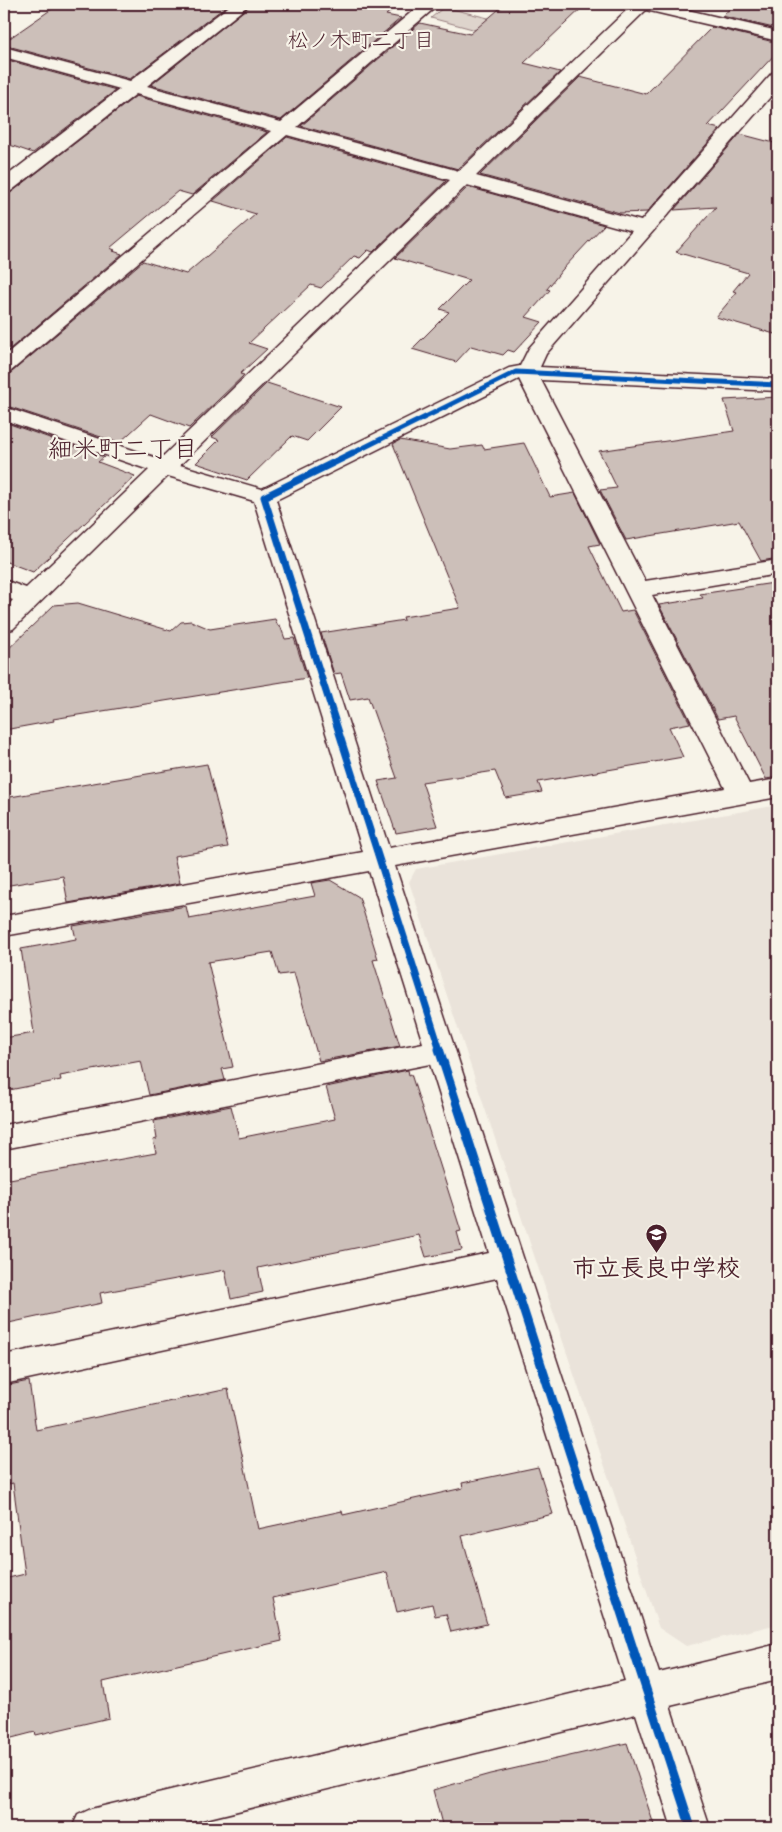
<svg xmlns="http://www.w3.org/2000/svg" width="782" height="1832" font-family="Caveat,'Klee One',sans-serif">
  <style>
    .built { fill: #eae3da }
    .green { fill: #ded4cc; stroke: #947a7c }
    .building { fill: #ccbfb9; stroke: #4a1f2b }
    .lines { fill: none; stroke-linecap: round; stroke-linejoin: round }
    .minor-casing { stroke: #4a1f2b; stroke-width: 3 }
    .minor { fill: #f7f3e8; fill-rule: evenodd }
    .cycleway-far2-casing { stroke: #f7f3e8; stroke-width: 8 }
    .cycleway-far1-casing { stroke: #f7f3e8; stroke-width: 10 }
    .cycleway-casing { stroke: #f7f3e8; stroke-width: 12 }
    .cycleway-far2 { stroke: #0057b8; stroke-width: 5 }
    .cycleway-far1 { stroke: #0057b8; stroke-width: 7 }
    .cycleway { stroke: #0057b8; stroke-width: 9 }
    .labels { text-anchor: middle; stroke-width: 4.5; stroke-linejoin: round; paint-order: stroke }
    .far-neighbourhood-label { font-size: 21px; fill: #4a1f2b; stroke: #f7f3e8 }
    .poi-label { font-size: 24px; font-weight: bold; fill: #4a1f2b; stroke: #f7f3e8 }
    .neighbourhood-label { font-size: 25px; fill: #4a1f2b; stroke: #f7f3e8 }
  </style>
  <rect width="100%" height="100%" fill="#f7f3e8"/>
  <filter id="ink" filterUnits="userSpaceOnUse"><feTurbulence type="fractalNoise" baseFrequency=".02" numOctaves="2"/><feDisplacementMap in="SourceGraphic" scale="10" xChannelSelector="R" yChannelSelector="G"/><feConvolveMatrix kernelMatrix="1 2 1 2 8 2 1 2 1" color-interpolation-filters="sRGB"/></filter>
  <g filter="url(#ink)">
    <polygon class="built" points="778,805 778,1624 686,1646 659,1628 409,882 416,869"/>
    <polygon class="green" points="444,7 516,25 503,37 431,18"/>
    <g class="building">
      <polygon points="59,4 229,4 130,79 4,45 4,42"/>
      <polygon points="252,4 399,4 386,15 401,18 281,120 151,85"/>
      <polygon points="505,4 586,4 524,63 560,72 458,169 301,126 420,23 470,34"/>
      <polygon points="735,4 778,4 778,29 722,16"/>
      <polygon points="712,27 778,43 778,51 708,126 720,129 647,212 620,213 480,175 580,77 646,94"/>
      <polygon points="4,59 116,90 33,153 4,143"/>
      <polygon points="136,96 267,132 192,195 178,191 110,248 115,250 113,251 122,254 4,354 4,198"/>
      <polygon points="740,134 778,144 778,335 716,317 737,292 733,291 748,273 676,252 716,207 674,210"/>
      <polygon points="287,137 446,181 373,252 368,250 360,258 354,256 321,288 311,285 249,343 267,349 240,374 244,375 189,428 151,414 119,443 4,405 4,375 12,372 143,261 186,274 256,214 213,201"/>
      <polygon points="468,187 604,225 562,270 547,289 550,290 526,317 542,322 514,352 508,350 503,355 471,346 456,362 412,349 449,312 440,309 469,280 395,258"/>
      <polygon points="267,383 341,407 307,441 292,436 247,480 196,463 219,440 212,437"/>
      <polygon points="778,397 778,558 761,561 739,521 626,540 600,490 617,488 599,451 734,431 724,400"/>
      <polygon points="4,422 104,457 98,462 135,476 33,572 4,561"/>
      <polygon points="400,440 450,449 482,445 484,449 524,443 550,497 575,493 600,544 589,546 621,612 633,610 690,723 669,727 683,757 538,782 542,792 506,798 495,771 422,782 437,826 396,833 378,781 397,778 368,697 350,700 341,673 334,674 321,633 404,620 403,617 460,608 393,444"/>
      <polygon points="778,576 778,777 766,779 734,716 718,719 659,605 703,598 700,594 774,583 771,577"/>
      <polygon points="78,603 171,631 181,622 191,621 210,629 275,619 278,626 280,625 285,639 294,638 307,678 53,719 54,721 4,730 4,653 54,605"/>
      <polygon points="207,764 228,847 174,856 180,883 68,903 63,876 4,886 4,798"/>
      <polygon points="330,880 359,897 378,959 373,960 400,1046 319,1061 294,973 279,975 272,952 208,962 233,1067 222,1069 225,1080 149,1095 141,1061 60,1076 61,1080 4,1091 4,1038 34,1033 21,949 76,939 73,926 186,906 189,919 315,896 311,883"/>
      <polygon points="408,1070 409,1075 411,1074 461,1231 457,1232 462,1250 426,1257 419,1235 258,1268 263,1292 231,1299 225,1270 100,1293 102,1303 4,1324 4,1180 156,1153 153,1140 157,1139 154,1121 231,1106 239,1138 335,1119 326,1087"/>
      <polygon points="29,1381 36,1430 228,1389 258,1529 342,1511 343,1515 463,1488 462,1483 538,1467 553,1514 462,1536 487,1624 451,1632 446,1614 435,1616 432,1604 397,1612 387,1572 273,1598 282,1641 103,1682 109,1718 36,1735 35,1732 4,1740 4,1579 25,1574 13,1483 4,1485 4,1386"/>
      <polygon points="627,1743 655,1828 443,1828 433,1790 490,1774"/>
    </g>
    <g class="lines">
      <defs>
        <path id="minor" d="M232,4H250L147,86L281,122L421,4H439L297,127L459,171L633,4H662L778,31V41L646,10L476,176L641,221L772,73L778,72V88L546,354L540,367L778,379V391L541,380L645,581L778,560V574L652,595L749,784L778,779V797L395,866L659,1673L778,1644V1680L670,1706L710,1828H672L636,1714L168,1828H72L78,1815L91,1809L625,1681L497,1278L4,1384V1355L489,1253L430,1064L4,1149V1125L423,1043L369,871L4,936V916L363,852L254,501L168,476L13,629L4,631V610L13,600L4,597V580L26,588L149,470L4,420V407L160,459L450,180L287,135L11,371L4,373V356L271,131L136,94L11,191L4,193V178L120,89L4,57V47L130,81ZM467,185L632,231L529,348L520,366L509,368L262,489L180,465ZM519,379L725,788L389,848L276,500Z"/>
      </defs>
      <use href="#minor" class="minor-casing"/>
      <use href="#minor" class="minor"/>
      <defs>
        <polyline id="cycleway-far2" points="351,454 516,372 778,385"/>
        <polyline id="cycleway-far1" points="353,453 264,497 440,1050"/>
        <polyline id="cycleway" points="439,1049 691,1828"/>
      </defs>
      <use href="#cycleway-far2" class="cycleway-far2-casing"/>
      <use href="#cycleway-far1" class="cycleway-far1-casing"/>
      <use href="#cycleway" class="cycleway-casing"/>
      <use href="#cycleway-far2" class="cycleway-far2"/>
      <use href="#cycleway-far1" class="cycleway-far1"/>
      <use href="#cycleway" class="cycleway"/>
    </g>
  </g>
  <defs>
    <symbol id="school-pin" viewBox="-11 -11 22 30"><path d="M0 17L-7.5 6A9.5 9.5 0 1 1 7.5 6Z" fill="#4a1f2b" stroke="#f7f3e8"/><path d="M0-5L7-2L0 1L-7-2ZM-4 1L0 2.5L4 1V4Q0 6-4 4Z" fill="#fff"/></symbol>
  </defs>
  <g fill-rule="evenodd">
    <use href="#school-pin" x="644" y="1222" width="25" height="34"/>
  </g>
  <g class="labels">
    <g class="far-neighbourhood-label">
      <text x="361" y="47">松ノ木町二丁目</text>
    </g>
    <g class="poi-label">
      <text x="656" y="1276">市立長良中学校</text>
    </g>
    <g class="neighbourhood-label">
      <text x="123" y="457">細米町二丁目</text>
    </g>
  </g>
  <rect width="782" height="1832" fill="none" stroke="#f7f3e8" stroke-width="20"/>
  <rect x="10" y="10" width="762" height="1812" fill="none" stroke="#4a1f2b" stroke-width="2" filter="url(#ink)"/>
</svg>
